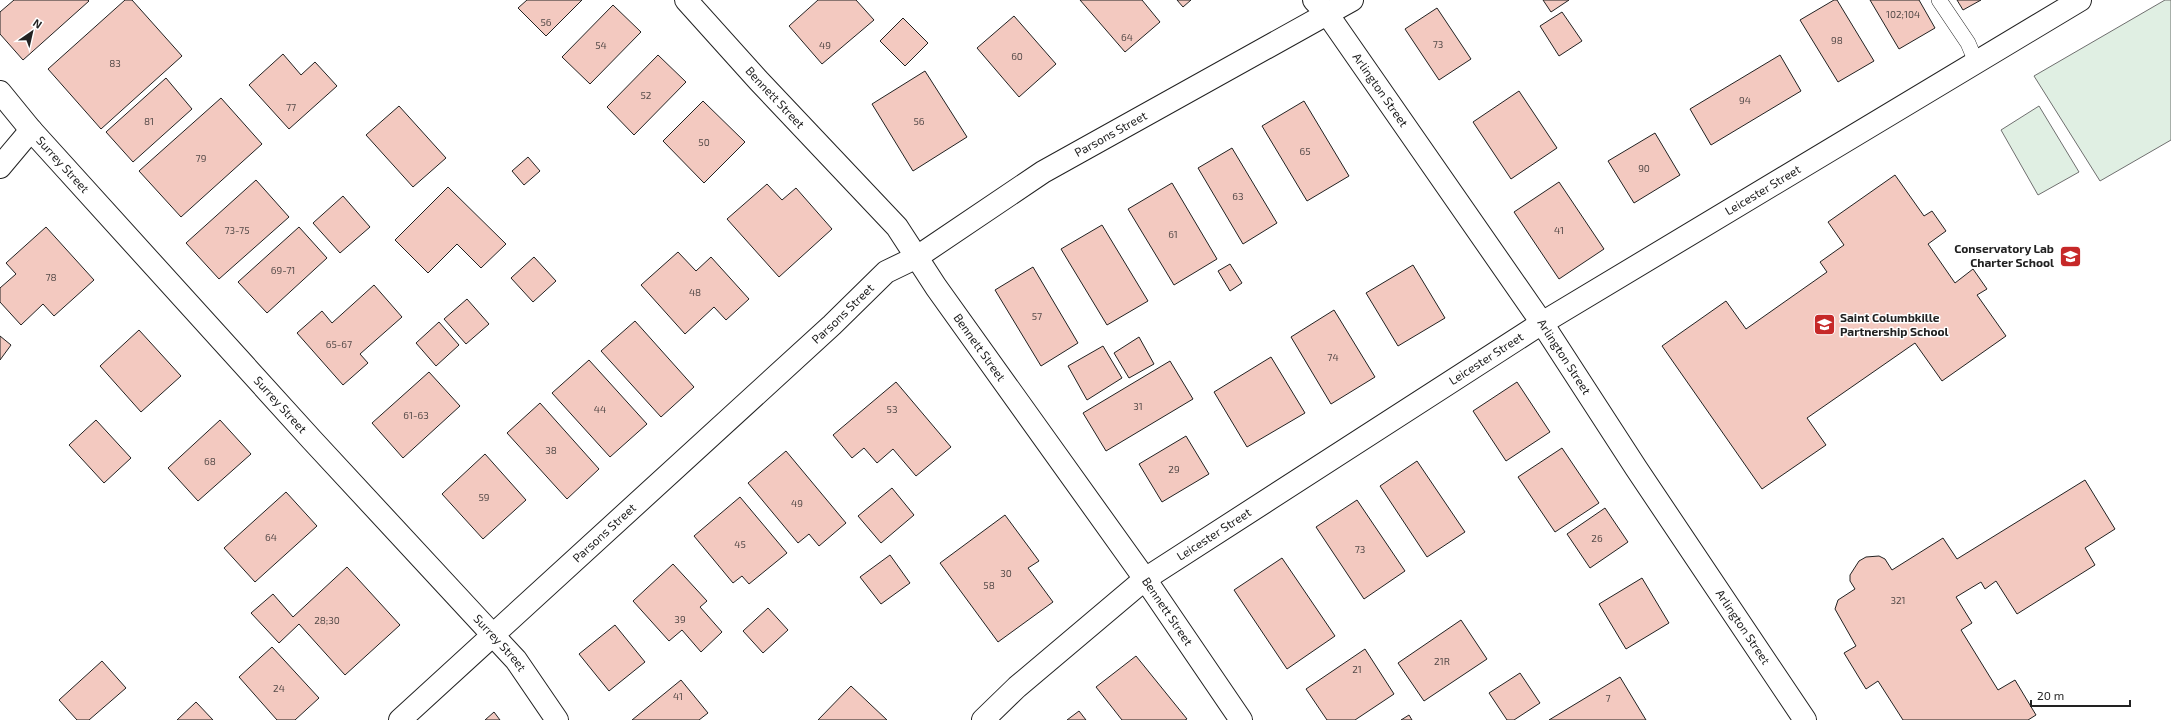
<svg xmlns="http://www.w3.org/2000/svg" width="2171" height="720" font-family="'Exo 2',sans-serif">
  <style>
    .green { fill: #e0efe3; stroke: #6f6f6f }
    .building { fill: #f3c9c0; stroke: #222 }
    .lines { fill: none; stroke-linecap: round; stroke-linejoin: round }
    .lane-casing { stroke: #222; stroke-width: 16 }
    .street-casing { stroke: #222; stroke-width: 24 }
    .secondary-casing { stroke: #222; stroke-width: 24 }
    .lane { stroke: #fff; stroke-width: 15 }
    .street { stroke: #fff; stroke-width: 22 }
    .secondary { stroke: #fff; stroke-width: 22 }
    .labels { text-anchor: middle; stroke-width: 3; stroke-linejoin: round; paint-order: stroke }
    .number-label { font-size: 10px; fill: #564c4a }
    .street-label { font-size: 12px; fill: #222; stroke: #fff }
    .poi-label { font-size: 12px; font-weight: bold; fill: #222; stroke: #fff; text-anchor: end }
  </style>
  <rect width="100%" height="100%" fill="#fff"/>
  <g class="green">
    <polygon points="2165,0 2171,0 2171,140 2100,181 2034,76"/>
    <polygon points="2039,106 2079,172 2038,195 2001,130"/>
  </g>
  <g class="building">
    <polygon points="14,0 88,0 89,1 23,60 0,34 0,12"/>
    <polygon points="125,0 132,0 182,56 101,129 48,69"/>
    <polygon points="527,0 582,0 546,36 518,8"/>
    <polygon points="818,0 856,0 874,20 822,64 789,26"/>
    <polygon points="1080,0 1142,0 1160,22 1125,52"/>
    <polygon points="1177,0 1191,0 1183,7"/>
    <polygon points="1543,0 1569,0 1551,12"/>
    <polygon points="1834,0 1837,0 1874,61 1838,82 1800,20"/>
    <polygon points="1870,0 1919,0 1935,28 1899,49"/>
    <polygon points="1957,0 1981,0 1963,10"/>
    <polygon points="613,5 641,32 590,84 562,57"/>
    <polygon points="1437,8 1471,59 1439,80 1405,29"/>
    <polygon points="1562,12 1582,41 1559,56 1540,26"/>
    <polygon points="1014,16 1056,64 1019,97 977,48"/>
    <polygon points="903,18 928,43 905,66 880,41"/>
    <polygon points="283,54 301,75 315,62 337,86 289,129 249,85"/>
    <polygon points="658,55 686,82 634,135 607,107"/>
    <polygon points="1780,55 1801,91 1711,145 1690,109"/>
    <polygon points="925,71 967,137 913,171 872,104"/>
    <polygon points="166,78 192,109 133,162 106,132"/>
    <polygon points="1519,91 1557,148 1511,179 1473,122"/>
    <polygon points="221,98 262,144 181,217 139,171"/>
    <polygon points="703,101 745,142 704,183 663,141"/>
    <polygon points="1304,101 1349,176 1307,201 1262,126"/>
    <polygon points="399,106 446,158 413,187 366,135"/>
    <polygon points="1655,133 1680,175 1634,203 1608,161"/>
    <polygon points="1232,148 1277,223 1243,244 1198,168"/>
    <polygon points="528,157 540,171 524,185 512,171"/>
    <polygon points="1895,175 1924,216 1932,211 1946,231 1928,244 1955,283 1973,269 1987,289 1977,295 2006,336 1942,381 1915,343 1807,418 1826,445 1762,489 1662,346 1726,301 1746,329 1827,272 1820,262 1844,245 1828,222"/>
    <polygon points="256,180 289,217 219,279 186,243"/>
    <polygon points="1559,182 1604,249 1559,279 1514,212"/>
    <polygon points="1172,183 1217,259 1174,285 1128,209"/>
    <polygon points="767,184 782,200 796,188 832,229 779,277 727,219"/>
    <polygon points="448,187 506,244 481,268 457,244 428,273 395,240"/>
    <polygon points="343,196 370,227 340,253 313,223"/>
    <polygon points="1102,225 1148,301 1107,325 1061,249"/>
    <polygon points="46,227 94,280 54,316 43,304 21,325 0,302 0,288 16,274 6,263"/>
    <polygon points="299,227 327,258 267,313 238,282"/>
    <polygon points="678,252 696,271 711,257 749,299 726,320 714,307 685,334 641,285"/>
    <polygon points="534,257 556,281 533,302 511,278"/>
    <polygon points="1230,264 1242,283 1230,291 1218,271"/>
    <polygon points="1413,265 1445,318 1398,346 1366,293"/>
    <polygon points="1033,267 1078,343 1041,366 995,290"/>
    <polygon points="374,285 402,317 360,354 368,363 343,385 297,333 322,311 332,323"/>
    <polygon points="467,299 489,324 466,344 444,319"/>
    <polygon points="1334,310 1375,377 1331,404 1291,337"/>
    <polygon points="635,321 694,387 661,417 601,351"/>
    <polygon points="439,322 459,345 436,366 416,343"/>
    <polygon points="139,330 181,376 141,412 100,366"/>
    <polygon points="0,336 11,345 0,360"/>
    <polygon points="1139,337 1154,364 1129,378 1114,353"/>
    <polygon points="1103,346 1122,378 1087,400 1068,366"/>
    <polygon points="1271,357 1305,413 1247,447 1214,392"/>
    <polygon points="589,360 647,424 610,457 552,393"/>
    <polygon points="1170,361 1193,399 1106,451 1083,413"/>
    <polygon points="429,372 460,406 403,458 372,423"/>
    <polygon points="896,382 951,447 916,476 893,449 877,463 864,448 852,458 833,435"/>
    <polygon points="1517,382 1550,432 1506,461 1473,411"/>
    <polygon points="540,403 599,469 567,499 507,433"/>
    <polygon points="96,420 131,458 104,483 69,445"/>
    <polygon points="220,420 251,454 198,501 168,468"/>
    <polygon points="1186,436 1209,474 1162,502 1139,464"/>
    <polygon points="1562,448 1599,503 1555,532 1518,477"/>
    <polygon points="786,451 846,523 819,546 809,534 798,543 748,483"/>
    <polygon points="485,454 526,500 483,539 442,494"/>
    <polygon points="1417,461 1465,532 1427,557 1380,486"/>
    <polygon points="2085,480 2115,529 2085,548 2095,565 2017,614 1996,581 1985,589 1981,582 1956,597 1972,623 1961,630 1998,690 2015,680 2036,715 2028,720 1903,720 1878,681 1866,689 1844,653 1856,646 1835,609 1838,600 1855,589 1850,581 1850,575 1859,561 1866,557 1879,556 1885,559 1892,570 1943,538 1957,559"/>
    <polygon points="892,488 914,515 881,543 858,516"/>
    <polygon points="286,492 317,526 255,582 224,548"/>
    <polygon points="740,497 787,553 749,584 742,576 733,583 694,536"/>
    <polygon points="1357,500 1405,571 1364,599 1316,527"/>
    <polygon points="1605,508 1628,542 1590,568 1567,534"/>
    <polygon points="1005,515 1039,561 1028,568 1053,602 998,642 940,563"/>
    <polygon points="890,555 910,583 881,604 860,577"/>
    <polygon points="1282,558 1335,636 1287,669 1234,590"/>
    <polygon points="673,564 707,601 700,607 722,632 701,652 682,630 669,641 633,601"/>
    <polygon points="347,567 400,625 345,675 299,624 279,643 251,613 273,594 293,617"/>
    <polygon points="1642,578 1669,623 1626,649 1599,604"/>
    <polygon points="768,608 788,630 763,653 743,631"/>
    <polygon points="1461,620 1487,659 1424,701 1398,663"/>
    <polygon points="615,625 645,662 609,691 579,654"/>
    <polygon points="272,647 319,698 295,720 277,720 239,677"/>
    <polygon points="1365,649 1394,694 1355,720 1327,720 1306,689"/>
    <polygon points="1136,656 1187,719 1185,720 1122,720 1096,687"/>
    <polygon points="102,661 126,688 89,720 77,720 59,700"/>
    <polygon points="1520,673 1540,703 1514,720 1507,720 1489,693"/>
    <polygon points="1620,677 1646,720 1549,720"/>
    <polygon points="681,680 708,713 699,720 632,720"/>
    <polygon points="851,686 887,720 818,720"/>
    <polygon points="196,702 213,720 177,720"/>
    <polygon points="1079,711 1086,720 1067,720"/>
    <polygon points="494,712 500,720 485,720"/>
    <polygon points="1409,715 1412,720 1401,720"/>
  </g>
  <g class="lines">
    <defs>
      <polyline id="lane" points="1939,0 1968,43 1976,62"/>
      <g id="street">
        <path id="s1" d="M686,0L758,80L897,227L936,287L1145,579L1241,720"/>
        <path id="s2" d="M0,92L31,130L312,440L516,660L557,720"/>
        <polyline points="0,167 31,130"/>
        <path id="s3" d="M983,720L1017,687L1145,579L1542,323L2080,0"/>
      </g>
      <g id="secondary">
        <path id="s4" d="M1314,0L1328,15L1542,323L1636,468L1805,720"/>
        <path id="s5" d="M400,720L832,325L886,272L917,257L1043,172L1352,0"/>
      </g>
    </defs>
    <use href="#lane" class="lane-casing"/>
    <use href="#street" class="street-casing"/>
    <use href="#secondary" class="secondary-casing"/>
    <use href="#lane" class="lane"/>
    <use href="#street" class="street"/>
    <use href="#secondary" class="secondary"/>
  </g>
  <defs>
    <symbol id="school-square" viewBox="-11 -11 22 22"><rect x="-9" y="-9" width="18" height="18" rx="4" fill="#c62828" stroke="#fff"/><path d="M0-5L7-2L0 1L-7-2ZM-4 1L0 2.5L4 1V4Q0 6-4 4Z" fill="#fff"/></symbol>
  </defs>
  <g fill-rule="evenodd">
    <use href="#school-square" x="2058" y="244" width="25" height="25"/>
    <use href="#school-square" x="1812" y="312" width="25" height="25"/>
  </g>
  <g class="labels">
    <g class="number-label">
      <text x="1903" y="18">102;104</text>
      <text x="546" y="26">56</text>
      <text x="1127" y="41">64</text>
      <text x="1837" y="44">98</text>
      <text x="1438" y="48">73</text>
      <text x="601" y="49">54</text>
      <text x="825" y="49">49</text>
      <text x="1017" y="60">60</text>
      <text x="115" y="67">83</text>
      <text x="646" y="99">52</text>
      <text x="1745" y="104">94</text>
      <text x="291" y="111">77</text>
      <text x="149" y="125">81</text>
      <text x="919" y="125">56</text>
      <text x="704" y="146">50</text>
      <text x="1305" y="155">65</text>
      <text x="201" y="162">79</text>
      <text x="1644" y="172">90</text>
      <text x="1238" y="200">63</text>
      <text x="237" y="234">73-75</text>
      <text x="1559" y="234">41</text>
      <text x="1173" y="238">61</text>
      <text x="283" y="274">69-71</text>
      <text x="51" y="281">78</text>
      <text x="695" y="296">48</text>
      <text x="1037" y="320">57</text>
      <text x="339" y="348">65-67</text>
      <text x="1333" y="361">74</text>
      <text x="1138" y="410">31</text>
      <text x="600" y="413">44</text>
      <text x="892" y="413">53</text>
      <text x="416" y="419">61-63</text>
      <text x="551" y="454">38</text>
      <text x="210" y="465">68</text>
      <text x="1174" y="473">29</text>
      <text x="484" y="501">59</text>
      <text x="797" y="507">49</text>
      <text x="271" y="541">64</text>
      <text x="1597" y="542">26</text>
      <text x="740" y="548">45</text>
      <text x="1360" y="553">73</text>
      <text x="1006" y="577">30</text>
      <text x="989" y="589">58</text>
      <text x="1898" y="604">321</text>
      <text x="680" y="623">39</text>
      <text x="327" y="624">28;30</text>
      <text x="1442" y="665">21R</text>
      <text x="1357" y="673">21</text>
      <text x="279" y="692">24</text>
      <text x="678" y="700">41</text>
      <text x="1608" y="702">7</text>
    </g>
    <g class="street-label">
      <text dy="4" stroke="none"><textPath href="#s4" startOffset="112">Arlington Street</textPath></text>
      <text dy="4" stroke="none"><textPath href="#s1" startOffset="132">Bennett Street</textPath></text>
      <text dy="4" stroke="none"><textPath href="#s5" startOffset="925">Parsons Street</textPath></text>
      <text dy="4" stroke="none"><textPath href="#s2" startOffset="96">Surrey Street</textPath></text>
      <text dy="4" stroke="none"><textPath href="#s3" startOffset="945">Leicester Street</textPath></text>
      <text dy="4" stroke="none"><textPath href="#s5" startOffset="601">Parsons Street</textPath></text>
      <text dy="4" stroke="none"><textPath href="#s1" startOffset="456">Bennett Street</textPath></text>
      <text dy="4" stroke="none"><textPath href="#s4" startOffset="436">Arlington Street</textPath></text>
      <text dy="4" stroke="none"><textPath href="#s3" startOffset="621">Leicester Street</textPath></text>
      <text dy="4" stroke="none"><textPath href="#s2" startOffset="420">Surrey Street</textPath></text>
      <text dy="4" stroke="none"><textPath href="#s5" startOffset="277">Parsons Street</textPath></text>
      <text dy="4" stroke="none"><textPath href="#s3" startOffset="297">Leicester Street</textPath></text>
      <text dy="4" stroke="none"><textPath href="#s1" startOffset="780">Bennett Street</textPath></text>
      <text dy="4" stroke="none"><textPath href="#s4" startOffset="760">Arlington Street</textPath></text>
      <text dy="4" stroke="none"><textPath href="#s2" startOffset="744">Surrey Street</textPath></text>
    </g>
    <g class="poi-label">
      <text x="2054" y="253">Conservatory Lab<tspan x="2054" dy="14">Charter School</tspan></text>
      <text x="1840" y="322" text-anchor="start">Saint Columbkille<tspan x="1840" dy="14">Partnership School</tspan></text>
    </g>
  </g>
  <g transform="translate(32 32) rotate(34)" stroke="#ffffff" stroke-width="3" paint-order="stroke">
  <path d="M0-3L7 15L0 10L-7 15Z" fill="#222222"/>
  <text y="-6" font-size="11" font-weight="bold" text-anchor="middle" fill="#222222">N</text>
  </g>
  <path d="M2031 700v6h99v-6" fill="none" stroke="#222222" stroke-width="2"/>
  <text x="2037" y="700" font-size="12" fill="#222222" stroke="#ffffff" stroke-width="3" paint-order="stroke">20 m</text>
</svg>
